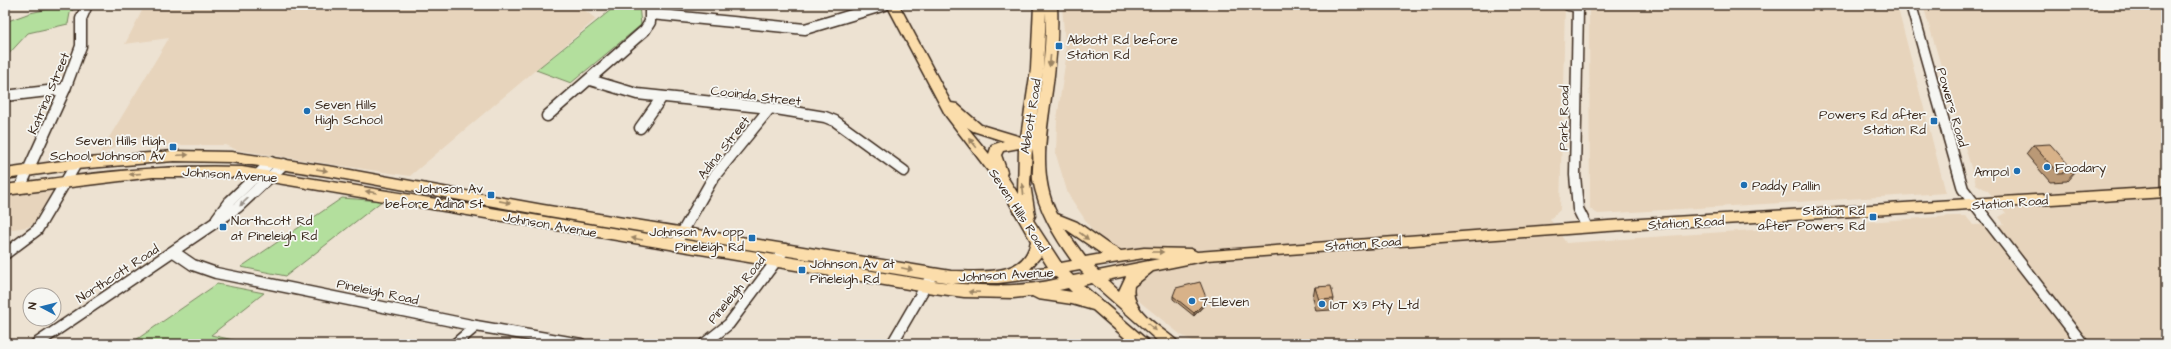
<svg xmlns="http://www.w3.org/2000/svg" width="2171" height="349" font-family="'Architects Daughter',sans-serif">
  <style>
    .built { fill: #e7d4bc }
    .green { fill: #b3df9d; stroke: #77845e }
    .lines { fill: none; stroke-linecap: round; stroke-linejoin: round }
    .minor-casing { stroke: #3b2a1e; stroke-width: 13 }
    .major-casing { stroke: #3b2a1e; stroke-width: 3 }
    .minor { stroke: #f6f6f2; stroke-width: 10 }
    .major { fill: #fbddab; fill-rule: evenodd }
    .wall { fill: #ba9976; stroke: #3b2a1e }
    .shaded-wall { fill: #977d60; stroke: #3b2a1e }
    .building { fill: #d8b289; stroke: #3b2a1e }
    .oneway { fill: #9b8464 }
    .oneway2 { fill: #989088 }
    .poi-dot { fill: #1f6fb2; stroke: #f6f6f2; stroke-width: 1.5 }
    .labels { text-anchor: middle; stroke-width: 3.5; stroke-linejoin: round; paint-order: stroke }
    .poi-label { font-size: 13px; fill: #3b2a1e; stroke: #f6f6f2; text-anchor: start }
    .street-label { font-size: 13px; fill: #3b2a1e; stroke: #f6f6f2 }
  </style>
  <rect width="100%" height="100%" fill="#ede2d2"/>
  <filter id="ink" filterUnits="userSpaceOnUse"><feTurbulence type="fractalNoise" baseFrequency=".025" numOctaves="2"/><feDisplacementMap in="SourceGraphic" scale="8" xChannelSelector="R" yChannelSelector="G"/><feConvolveMatrix kernelMatrix="1 2 1 2 8 2 1 2 1" color-interpolation-filters="sRGB"/></filter>
  <g filter="url(#ink)">
    <g class="built">
      <polygon points="145,5 578,5 596,19 410,176 237,150 225,145 164,145 148,137 131,138 98,156 169,38 125,44"/>
      <polygon points="1062,5 1565,5 1560,210 1550,219 1566,243 1952,216 1966,216 1973,225 2004,224 1999,217 2006,213 1988,191 1976,184 1923,5 2166,5 2166,344 1198,344 1181,335 1140,302 1068,194 1056,155 1057,119 1066,58"/>
      <polygon points="1589,5 1897,5 1946,193 1598,214 1590,209"/>
      <polygon points="47,189 53,190 34,223 28,227 5,230 5,195"/>
    </g>
    <g class="green">
      <polygon points="67,5 77,5 70,13 68,24 28,33 5,58 5,23 8,21 30,13"/>
      <polygon points="617,5 639,5 641,25 571,83 536,70"/>
      <polygon points="342,198 382,201 286,276 241,267"/>
      <polygon points="217,284 264,293 211,335 251,344 130,344"/>
    </g>
    <g class="lines">
      <defs>
        <g id="minor">
          <polyline points="1568,5 1578,7 1575,175 1578,209 1587,227"/>
          <polyline points="1911,5 1963,189 2083,344"/>
          <polyline points="651,14 805,29 885,5"/>
          <polyline points="590,80 637,94 770,108 825,117 835,121 904,171"/>
          <polyline points="5,96 65,89"/>
          <polyline points="547,116 645,30 650,22 650,5"/>
          <polyline points="640,128 662,97"/>
          <polyline points="20,188 65,89 81,46 81,19 87,5"/>
          <polyline points="217,218 228,203 271,162"/>
          <polyline points="675,245 713,178 770,108"/>
          <polyline points="174,252 193,265 216,273 476,326 581,344"/>
          <polyline points="5,254 37,230 76,164"/>
          <polyline points="36,344 238,207 284,164"/>
          <polyline points="455,344 476,326"/>
          <polyline points="704,344 729,324 785,249"/>
          <polyline points="892,344 932,275"/>
        </g>
        <path id="major" d="M887,5H899L951,103L957,104L981,125L1021,137L1031,69L1034,5H1057C1058,29 1057,52 1054,75C1049,120 1035,171 1057,214L1077,222L1108,244L1121,251L1144,248L1191,249L1197,252L1608,221L2166,187V197L1608,231L1207,260L1153,271L1134,286C1129,310 1161,327 1176,340L1178,344H1161L1092,283L1083,285L1147,340L1149,344H1132L1093,310L1072,304L1038,299L1032,296L1013,298L964,297L926,292L242,177H153L5,195V185C84,174 162,164 242,167L926,280C971,286 1014,289 1058,279L1055,276L998,283H951L543,215L334,177L231,162L174,161L76,169L5,179V169L76,159L174,151L231,152L334,167L543,205L951,271C980,271 1025,278 1031,241L1001,188L946,116ZM1046,12C1047,55 1039,98 1033,141L1043,69ZM967,127L973,131L1004,141L992,145L989,154ZM1019,148L1018,194L1006,175L1007,172L1001,155L1003,151ZM1032,149C1035,158 1032,170 1033,180C1039,211 1054,236 1072,261L1061,263L1033,220L1035,216L1030,184ZM1064,228L1067,230L1102,254L1085,257ZM1041,256L1048,267L1030,269ZM1144,258L1159,259L1098,271L1094,266ZM1080,270L1084,274L1073,276L1069,272ZM1126,276L1119,291L1107,280ZM1068,288L1072,292L1059,290Z"/>
      </defs>
      <use href="#minor" class="minor-casing"/>
      <use href="#major" class="major-casing"/>
      <use href="#minor" class="minor"/>
      <use href="#major" class="major"/>
    </g>
    <g class="wall">
      <polygon points="2033,145 2075,172 2067,181 2050,182 2026,154"/>
      <polygon points="1315,287 1334,299 1331,310 1316,311 1313,298"/>
      <polygon points="1173,296 1206,303 1194,316 1173,299"/>
    </g>
    <polygon class="shaded-wall" points="1207,300 1206,303 1194,316 1194,313"/>
    <g class="building">
      <polygon points="2050,144 2075,172 2058,173 2033,145"/>
      <polygon points="1200,282 1207,300 1194,313 1173,296 1176,288"/>
      <polygon points="1331,286 1334,299 1319,300 1315,287"/>
    </g>
    <defs><path id="oneway-solid" d="M-6-.8H1V-3.2L6.5 0L1 3.2V.8H-6Z"/></defs>
    <g class="oneway">
      <use href="#oneway-solid" transform="translate(1050 61) rotate(96)"/>
      <use href="#oneway-solid" transform="translate(973 143) rotate(-129)"/>
      <use href="#oneway-solid" transform="translate(183 155) rotate(-2)"/>
      <use href="#oneway-solid" transform="translate(322 170) rotate(9)"/>
      <use href="#oneway-solid" transform="translate(135 174) rotate(175)"/>
      <use href="#oneway-solid" transform="translate(1023 189) rotate(-96)"/>
      <use href="#oneway-solid" transform="translate(371 192) rotate(-171)"/>
      <use href="#oneway-solid" transform="translate(505 202) rotate(11)"/>
      <use href="#oneway-solid" transform="translate(1084 236) rotate(37)"/>
      <use href="#oneway-solid" transform="translate(637 239) rotate(-170)"/>
      <use href="#oneway-solid" transform="translate(1158 252)"/>
      <use href="#oneway-solid" transform="translate(907 269) rotate(12)"/>
      <use href="#oneway-solid" transform="translate(974 292) rotate(-177)"/>
      <use href="#oneway-solid" transform="translate(1152 327) rotate(41)"/>
    </g>
    <use class="oneway2" href="#oneway-solid" transform="translate(244 202) rotate(137)"/>
  </g>
  <g class="poi-dot">
    <rect x="1055" y="42" width="8" height="8" rx="2"/>
    <circle cx="307" cy="111" r="4"/>
    <rect x="1930" y="117" width="8" height="8" rx="2"/>
    <rect x="169" y="143" width="8" height="8" rx="2"/>
    <circle cx="2047" cy="167" r="4"/>
    <circle cx="2017" cy="171" r="4"/>
    <circle cx="1744" cy="185" r="4"/>
    <rect x="487" y="191" width="8" height="8" rx="2"/>
    <rect x="1869" y="213" width="8" height="8" rx="2"/>
    <rect x="219" y="223" width="8" height="8" rx="2"/>
    <rect x="748" y="234" width="8" height="8" rx="2"/>
    <rect x="798" y="266" width="8" height="8" rx="2"/>
    <circle cx="1192" cy="301" r="4"/>
    <circle cx="1322" cy="304" r="4"/>
  </g>
  <g class="labels">
    <g class="poi-label">
      <text x="1067" y="44">Abbott Rd before<tspan x="1067" dy="15">Station Rd</tspan></text>
      <text x="315" y="109">Seven Hills<tspan x="315" dy="15">High School</tspan></text>
      <text x="1926" y="119" text-anchor="end">Powers Rd after<tspan x="1926" dy="15">Station Rd</tspan></text>
      <text x="165" y="145" text-anchor="end">Seven Hills High<tspan x="165" dy="15">School, Johnson Av</tspan></text>
      <text x="2055" y="172">Foodary</text>
      <text x="2009" y="176" text-anchor="end">Ampol</text>
      <text x="1752" y="190">Paddy Pallin</text>
      <text x="483" y="193" text-anchor="end">Johnson Av<tspan x="483" dy="15">before Adina St</tspan></text>
      <text x="1865" y="215" text-anchor="end">Station Rd<tspan x="1865" dy="15">after Powers Rd</tspan></text>
      <text x="231" y="225">Northcott Rd<tspan x="231" dy="15">at Pineleigh Rd</tspan></text>
      <text x="744" y="236" text-anchor="end">Johnson Av opp<tspan x="744" dy="15">Pineleigh Rd</tspan></text>
      <text x="810" y="268">Johnson Av at<tspan x="810" dy="15">Pineleigh Rd</tspan></text>
      <text x="1200" y="306">7-Eleven</text>
      <text x="1330" y="309">IoT X3 Pty Ltd</text>
    </g>
    <g class="street-label">
      <text transform="translate(48 93) rotate(-67)" y="5">Katrina Street</text>
      <text transform="translate(756 95) rotate(7)" y="5">Cooinda Street</text>
      <text transform="translate(1953 107) rotate(74)" y="5">Powers Road</text>
      <text transform="translate(1030 116) rotate(-81)" y="5">Abbott Road</text>
      <text transform="translate(1563 118) rotate(-89)" y="5">Park Road</text>
      <text transform="translate(723 147) rotate(-52)" y="5">Adina Street</text>
      <text transform="translate(230 174) rotate(4)" y="5">Johnson Avenue</text>
      <text transform="translate(2010 202) rotate(-4)" y="5">Station Road</text>
      <text transform="translate(1019 210) rotate(57)" y="5">Seven Hills Road</text>
      <text transform="translate(1686 222) rotate(-3)" y="5">Station Road</text>
      <text transform="translate(550 224) rotate(10)" y="5">Johnson Avenue</text>
      <text transform="translate(1363 243) rotate(-4)" y="5">Station Road</text>
      <text transform="translate(117 273) rotate(-33)" y="5">Northcott Road</text>
      <text transform="translate(1006 274) rotate(-3)" y="5">Johnson Avenue</text>
      <text transform="translate(736 289) rotate(-51)" y="5">Pineleigh Road</text>
      <text transform="translate(378 291) rotate(12)" y="5">Pineleigh Road</text>
    </g>
  </g>
  <rect width="2171" height="349" fill="none" stroke="#f6f6f2" stroke-width="20"/>
  <rect x="10" y="10" width="2151" height="329" fill="none" stroke="#3b2a1e" stroke-width="1.5" filter="url(#ink)"/>
  <g transform="translate(42 307) rotate(277)"><circle r="19" fill="#f6f6f2" stroke="#aba49d"/>
  <path d="M0-3L7 15L0 10L-7 15Z" fill="#1f6fb2"/>
  <text y="-6" font-size="11" font-weight="bold" text-anchor="middle" fill="#3b2a1e">N</text>
  </g>
</svg>
